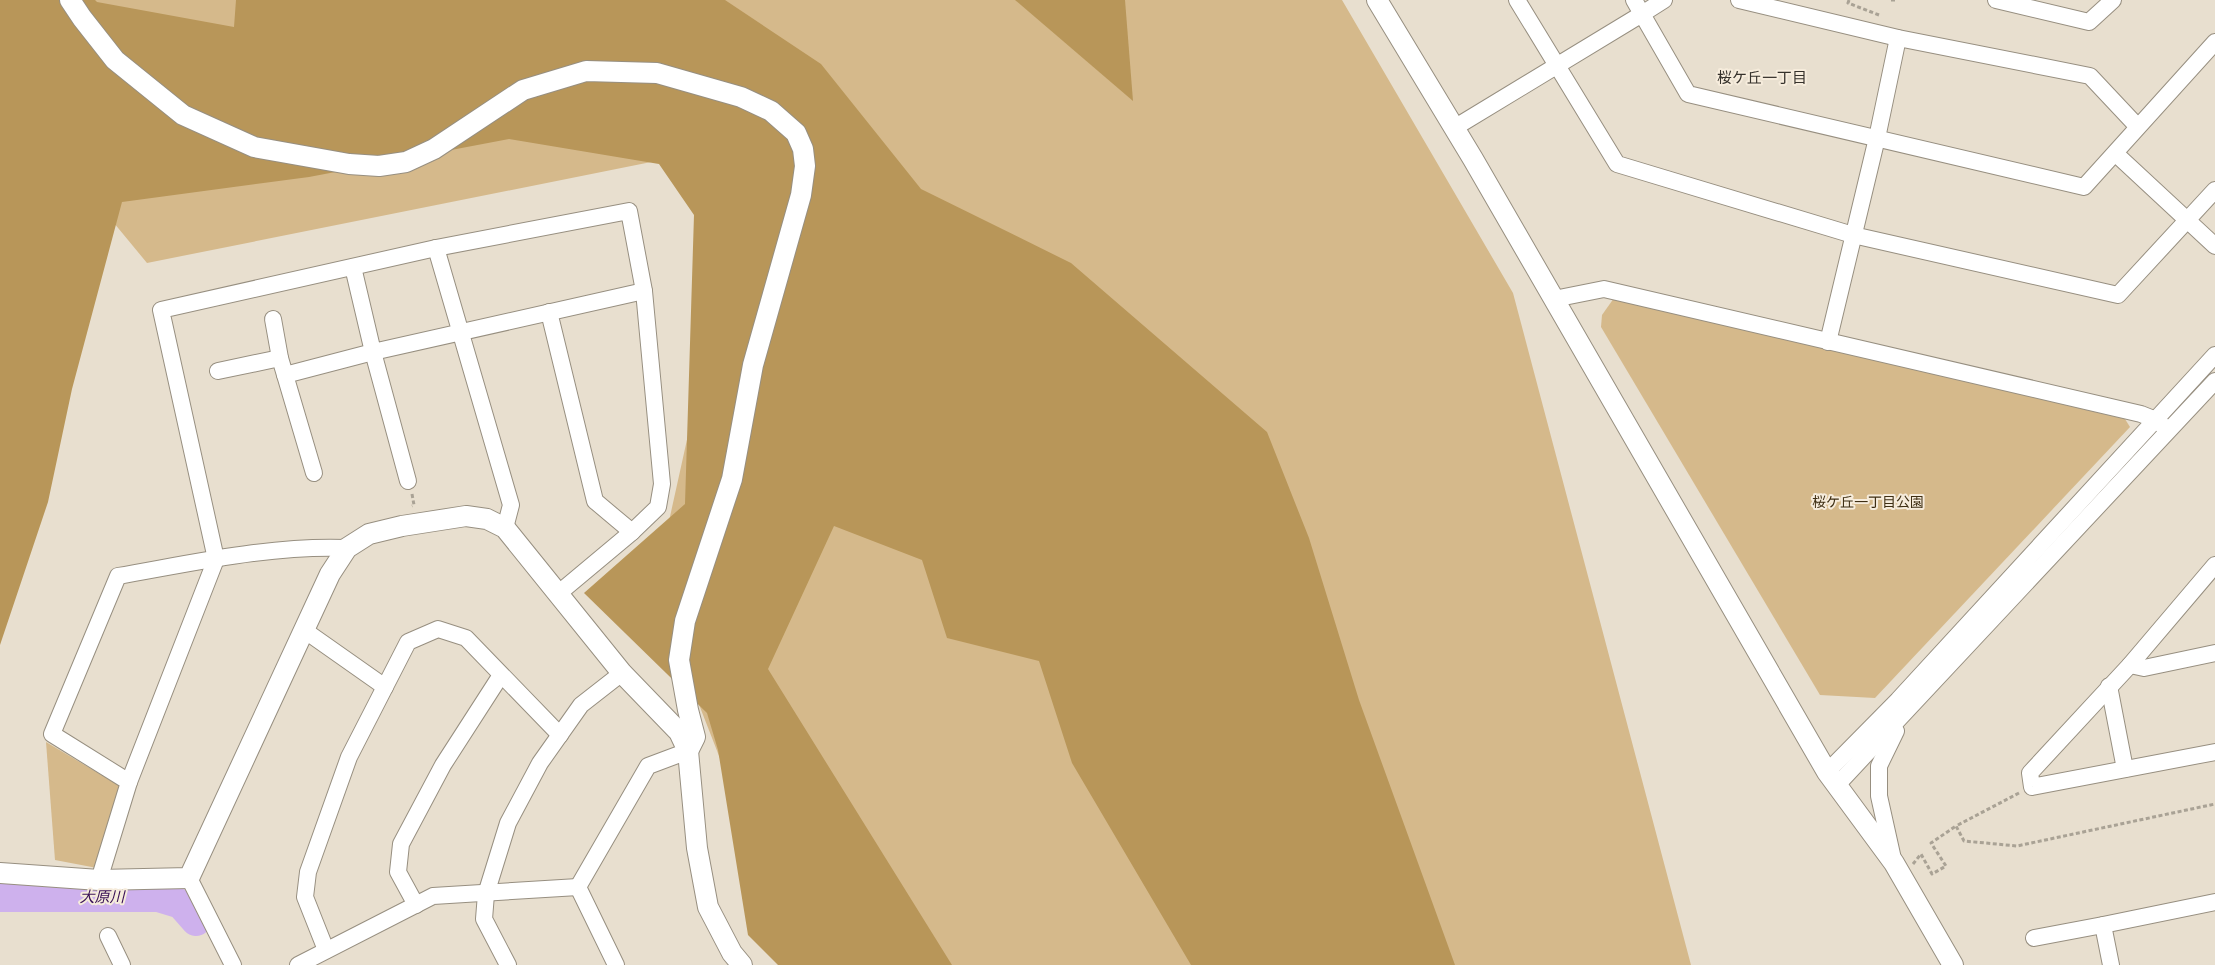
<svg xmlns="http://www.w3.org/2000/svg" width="2215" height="965" font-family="Helvetica,'Noto Sans JP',sans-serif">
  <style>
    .green { fill: #d5b98b }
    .forest { fill: #b89659 }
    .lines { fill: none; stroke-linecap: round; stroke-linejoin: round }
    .river { stroke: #ceb1ed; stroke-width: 30 }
    .minor-casing { stroke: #978f80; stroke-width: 18 }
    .tertiary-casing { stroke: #978f80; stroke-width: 22 }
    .path { stroke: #a9a295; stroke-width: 3; stroke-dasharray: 4 2.5; stroke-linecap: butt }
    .minor { stroke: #fff; stroke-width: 16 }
    .tertiary { stroke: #fff; stroke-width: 20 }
    .labels { text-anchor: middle; stroke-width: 4; stroke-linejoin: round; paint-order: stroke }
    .park-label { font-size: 14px; fill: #3e2e13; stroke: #f6ecdc }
    .neighbourhood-label { font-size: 15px; fill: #35312b; stroke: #f6ecdc }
    .water-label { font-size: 15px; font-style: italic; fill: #391056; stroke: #f6ecdc }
  </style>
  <rect width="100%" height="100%" fill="#e8dfcf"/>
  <g class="green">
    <polygon points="0,0 1342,0 1513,293 1691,965 813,965 795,951 654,589 732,236 691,154 147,263 0,85"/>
    <polygon points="1614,298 2125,419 2130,427 1875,698 1820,695 1601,327 1602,315"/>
    <polygon points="46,742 120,786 97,868 55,860"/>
  </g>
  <g class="forest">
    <polygon points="0,0 95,0 97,2 234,27 236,0 725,0 821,64 921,189 1071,263 1267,432 1309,538 1359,700 1455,965 1191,965 1072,763 1039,661 947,638 922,560 834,526 768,669 952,965 778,965 748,935 718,750 707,713 584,593 685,504 694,215 659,164 509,139 309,177 122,202 72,389 48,502 0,645"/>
    <polygon points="1015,0 1125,0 1133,101"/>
  </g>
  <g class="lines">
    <polyline class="river" points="0,897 158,897 181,904 196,921"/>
    <defs>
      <g id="minor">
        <polyline points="1517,0 1617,164 1853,235 2118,295 2215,190"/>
        <polyline points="1634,0 1642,14 1664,0"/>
        <polyline points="1739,0 1898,38 2090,76 2137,126"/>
        <polyline points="1996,0 2089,22 2113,0"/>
        <polyline points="1454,128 1642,14 1688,94 2084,187 2215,42"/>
        <polyline points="2116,154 2215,246"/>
        <polyline points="436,248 511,505 505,528"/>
        <polyline points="353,267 373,352 644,291"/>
        <polyline points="1554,299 1604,289 2141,414 2156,420 2168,430"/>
        <polyline points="549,312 595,501 632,532"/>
        <polyline points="273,319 280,358 314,473"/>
        <polyline points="1828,342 1877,138 1898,38"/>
        <polyline points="218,371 280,358"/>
        <polyline points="285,375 373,352 408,481"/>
        <polyline points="2215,565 2130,665 2030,773 2032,787 2215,752"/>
        <polyline points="304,630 385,687"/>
        <polyline points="2130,665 2144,668 2215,653"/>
        <polyline points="2109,686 2125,769"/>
        <polyline points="1827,772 1898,700 2215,355"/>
        <polyline points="129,782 216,559 161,310 436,248 629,211 644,291 662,484 658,507 632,532 559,593"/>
        <polyline points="1837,785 2215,381"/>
        <polyline points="1893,859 1879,796 1879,766 1896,731"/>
        <polyline points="189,878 233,965"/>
        <path d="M99,880L129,782L52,734L118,576C193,563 271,545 347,548"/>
        <polyline points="416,905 398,872 401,844 443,765 501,675"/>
        <polyline points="108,936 122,965"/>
        <polyline points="2034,938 2103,925"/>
        <polyline points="326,950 305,897 308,872 349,757 408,642 438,629 466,638 560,735"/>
        <polyline points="298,965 433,896 578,887"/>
        <polyline points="508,965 484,919 486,894 508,823 540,763 581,705 622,673"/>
        <polyline points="616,965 578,887 648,766 688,751"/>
        <polyline points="2111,965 2103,925 2215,902"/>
      </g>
      <g id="tertiary">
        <polyline points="70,0 82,18 115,60 183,115 254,147 349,164 379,166 406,162 434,149 523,90 586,71 657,73 741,97 771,111 796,133 803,149 805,166 801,195 753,365 732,479 685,621 679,660 688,710 695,737 688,751"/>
        <polyline points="1377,0 1473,159 1827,772 1894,863 1953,965"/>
        <polyline points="0,873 99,880 189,878 330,574 347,548 369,534 402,526 466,516 487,519 505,528 622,673 679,732 688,751 697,848 708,907 732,953 742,965"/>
      </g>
    </defs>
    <use href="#minor" class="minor-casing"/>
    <use href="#tertiary" class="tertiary-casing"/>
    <g class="path">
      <polyline points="1849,0 1848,3 1879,15"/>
      <polyline points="1891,0 1897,0"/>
      <polyline points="412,494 414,505 412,506"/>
      <polyline points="2019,793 1956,826 1964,841 2017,846 2215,804"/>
      <polyline points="1913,864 1921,854 1932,874 1946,866 1931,843 1956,826"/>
    </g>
    <use href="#minor" class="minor"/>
    <use href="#tertiary" class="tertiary"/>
  </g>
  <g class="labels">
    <g class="park-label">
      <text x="1868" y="507">桜ケ丘一丁目公園</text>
    </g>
    <g class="neighbourhood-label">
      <text x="1762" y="83">桜ケ丘一丁目</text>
    </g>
    <g class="water-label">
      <text x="102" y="902">大原川</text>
    </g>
  </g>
</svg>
